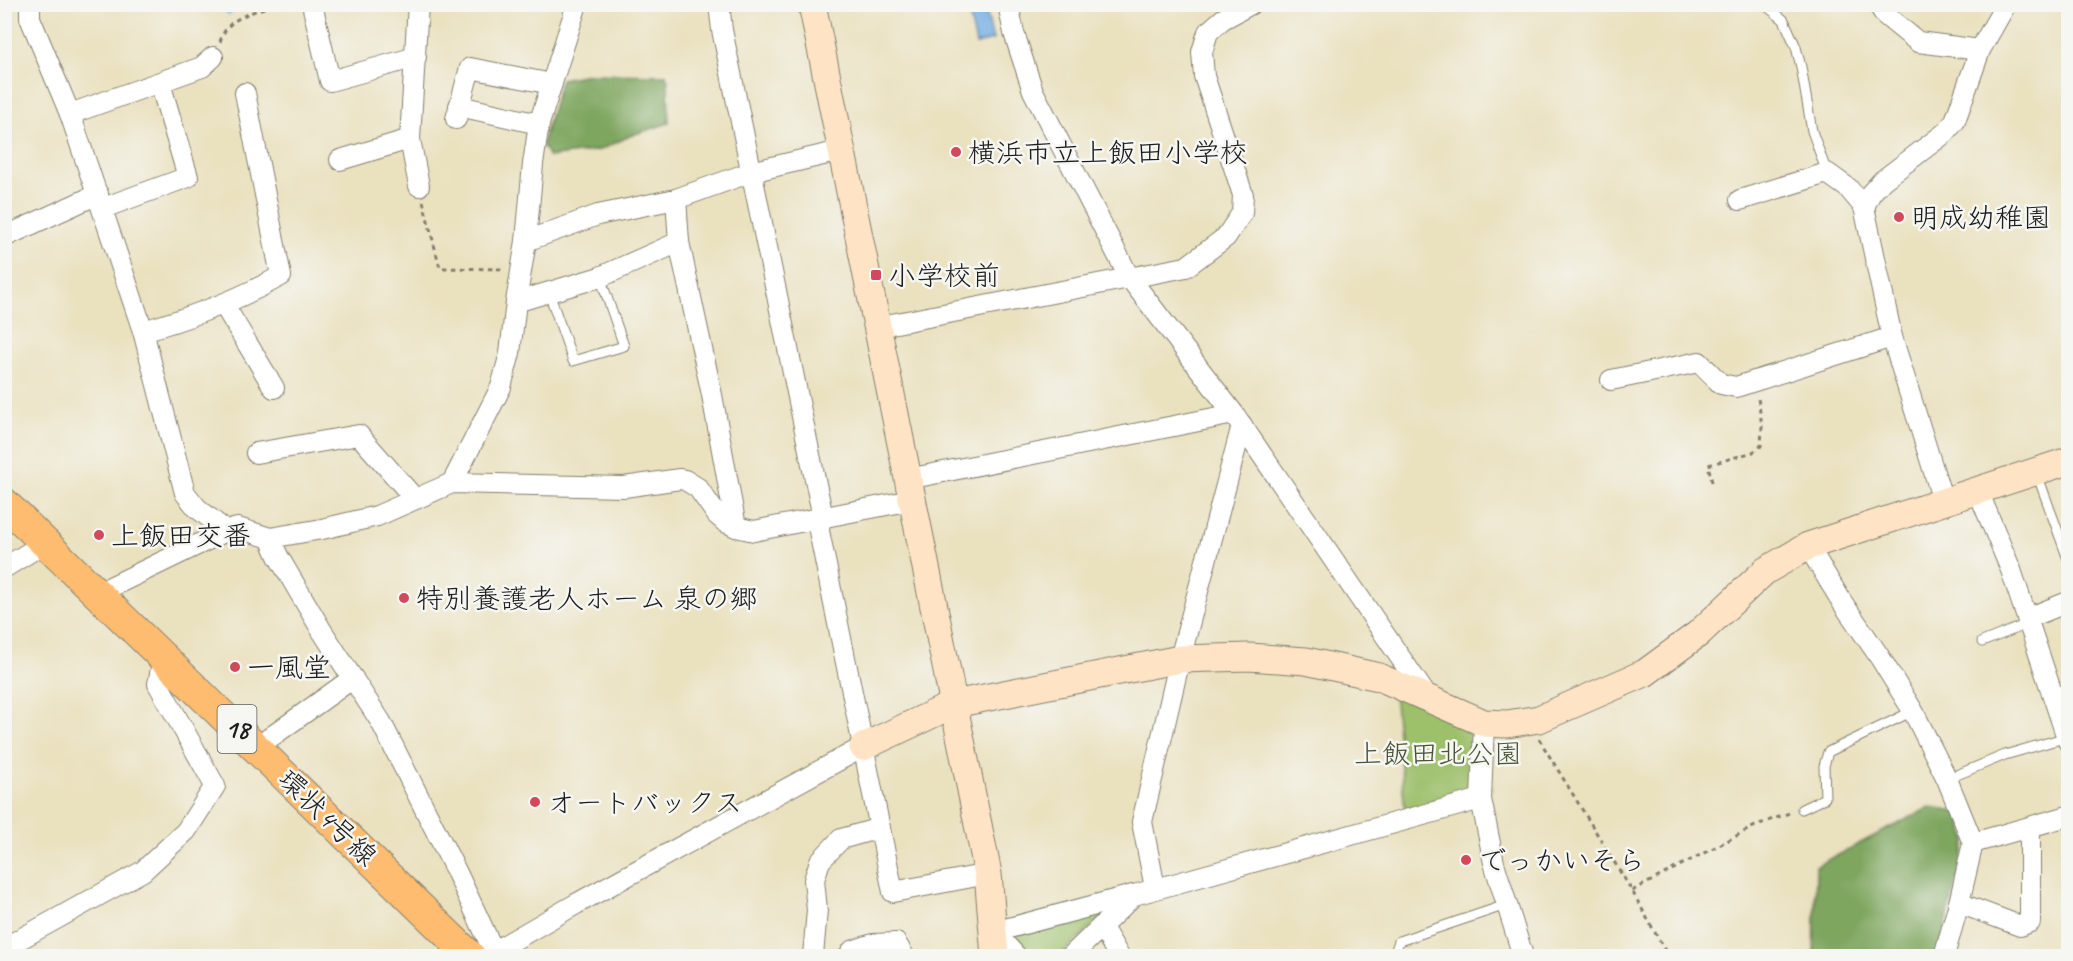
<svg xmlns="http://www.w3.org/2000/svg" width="2073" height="961" font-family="Caveat,'Klee One',sans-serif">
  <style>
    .green { fill: #9dc06a; stroke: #5c6e43; stroke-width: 1.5 }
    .forest { fill: #7ea65e; stroke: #4d613d; stroke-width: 1.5 }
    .water { fill: #73aee4; stroke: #486580; stroke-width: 1.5 }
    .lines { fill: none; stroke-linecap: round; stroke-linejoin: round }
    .stream { stroke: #73aee4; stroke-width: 5 }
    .lane-casing { stroke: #837e6e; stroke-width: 11 }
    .street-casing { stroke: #837e6e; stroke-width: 22 }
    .secondary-casing { stroke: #837e6e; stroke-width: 29 }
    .primary-casing { stroke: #837e6e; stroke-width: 32 }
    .path { stroke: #837e6e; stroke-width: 3; stroke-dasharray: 4.5 4.5; stroke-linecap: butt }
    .lane { stroke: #fff; stroke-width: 9 }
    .street { stroke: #fff; stroke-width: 20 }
    .secondary { stroke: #fee4c5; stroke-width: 27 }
    .primary { stroke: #fdbc6f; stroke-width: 30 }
    .poi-dot { fill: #d1495b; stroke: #f6f6f2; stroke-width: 2 }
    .labels { text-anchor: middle; stroke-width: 5; stroke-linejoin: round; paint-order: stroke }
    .shield { fill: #f6f6f2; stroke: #5d5d5c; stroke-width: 1.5 }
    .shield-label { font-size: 27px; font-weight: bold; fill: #1c1c1c }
    .poi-label { font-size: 28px; fill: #1c1c1c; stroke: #f6f6f2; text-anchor: start }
    .park-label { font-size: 28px; fill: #495537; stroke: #f6f6f2 }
    .street-label { font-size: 28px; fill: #1c1c1c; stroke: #f6f6f2 }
  </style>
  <rect width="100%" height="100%" fill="#f6f6f2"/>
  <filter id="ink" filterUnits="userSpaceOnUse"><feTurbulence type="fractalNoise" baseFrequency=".0167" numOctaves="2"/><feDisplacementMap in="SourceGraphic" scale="12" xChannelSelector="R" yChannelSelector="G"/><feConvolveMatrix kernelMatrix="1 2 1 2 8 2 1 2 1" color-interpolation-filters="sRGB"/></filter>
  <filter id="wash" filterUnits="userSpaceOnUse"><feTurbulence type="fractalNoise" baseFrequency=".008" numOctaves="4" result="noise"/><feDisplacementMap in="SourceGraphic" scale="24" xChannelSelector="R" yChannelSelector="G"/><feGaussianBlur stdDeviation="1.35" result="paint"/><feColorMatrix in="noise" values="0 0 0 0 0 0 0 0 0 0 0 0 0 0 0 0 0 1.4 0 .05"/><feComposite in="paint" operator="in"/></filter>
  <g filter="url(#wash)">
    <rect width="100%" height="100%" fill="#eae1bf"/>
    <g class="green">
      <polygon points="1394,692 1478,727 1473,789 1405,810"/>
      <polygon points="1113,907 1059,956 1030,956 1017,934"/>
    </g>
    <g class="forest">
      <polygon points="590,74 666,75 668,81 669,123 632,135 600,150 549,157 542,144 561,79"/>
      <polygon points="1930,807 1957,811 1967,838 1938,956 1858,956 1853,954 1814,956 1816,866"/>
    </g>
    <polygon class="water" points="967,5 985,5 993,40 976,44"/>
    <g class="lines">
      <polyline class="stream" points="221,4 229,13"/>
    </g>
  </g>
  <g filter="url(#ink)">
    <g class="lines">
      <defs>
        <g id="lane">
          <polyline points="1764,4 1784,20 1796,47 1801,67 1812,131 1827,173"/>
          <polyline points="549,293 573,361 624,346 600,277"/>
          <polyline points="2037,474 2068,559"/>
          <polyline points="1982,642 2030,623"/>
          <polyline points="1947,779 2005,755 2067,737"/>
          <polyline points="1802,809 1825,798 1824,766 1828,752 1913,711"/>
          <polyline points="1398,956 1396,950 1399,941 1506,905"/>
        </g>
        <g id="street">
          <polyline points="30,4 30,18 70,114 143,331 185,493 197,508 226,531"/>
          <polyline points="312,4 330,81 416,57"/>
          <polyline points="418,4 410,139 419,186"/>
          <polyline points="719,4 722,30 821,508 819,531 893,892 988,874"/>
          <polyline points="1008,4 1014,33 1033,91 1129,277 1234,414 1428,698"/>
          <polyline points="1878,4 1885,15 1918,42 1980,50"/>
          <polyline points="459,106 539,124"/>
          <polyline points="70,114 202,67 213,57"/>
          <polyline points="456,119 470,68 552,84"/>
          <polyline points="340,160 410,139"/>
          <polyline points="1740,200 1827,173 1848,188 1864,207 1892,337 1944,504"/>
          <polyline points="1864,207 1871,193 1883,180 1945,133 1955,121 1980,50 2006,4"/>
          <polyline points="103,208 188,177 160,83"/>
          <polyline points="4,237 98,194"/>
          <polyline points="526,241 598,215 676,199"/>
          <polyline points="516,302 600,277 679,242"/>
          <polyline points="224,305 274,388"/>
          <polyline points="876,327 1186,267 1226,237 1242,213 1243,195 1204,76 1202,52 1208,32 1223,19 1251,4"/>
          <path d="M143,331C193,317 236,301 281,276L245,93"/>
          <polyline points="1611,380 1699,362 1721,384 1736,387 1892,337"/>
          <polyline points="256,453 359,435 415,499"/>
          <polyline points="908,479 1234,414"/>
          <polyline points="452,483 501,387 510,353 516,302 526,241 533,164 539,124 577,4"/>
          <polyline points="1978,491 2011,570 2068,741"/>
          <polyline points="736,527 712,395 679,242 676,199 751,172 840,151"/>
          <polyline points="270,538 278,556 322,631 381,722 458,875 494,952"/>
          <polyline points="1808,546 1842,602 1879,656 1913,711 1947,779 1973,843 1959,903 1944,956"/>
          <polyline points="4,568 46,542"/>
          <polyline points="98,593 226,531 238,528 270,538 322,529 377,516 452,483 624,487 680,479 685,480 698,488 717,515 725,522 736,527 754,531 912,500"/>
          <polyline points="2028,618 2068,602"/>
          <polyline points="1484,723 1481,799 1494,863 1523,956"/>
          <polyline points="257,747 353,678"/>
          <polyline points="1973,843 2068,816"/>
          <polyline points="1155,888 1142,822 1180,659 1242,425"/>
          <polyline points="1959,903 2020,926 2030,922 2030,827"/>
          <polyline points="1102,927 1119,956"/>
          <polyline points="994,932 1133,895"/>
          <polyline points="994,932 1016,956"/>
          <polyline points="4,948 143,871 186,831 215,786 158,684 163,659"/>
          <polyline points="486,956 576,904 863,747"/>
          <polyline points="813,956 817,910 814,880 820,861 841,839 880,828"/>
          <polyline points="849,956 852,951 873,944 896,943 904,956"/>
          <polyline points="1071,956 1134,895 1481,799"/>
        </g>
        <g id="secondary">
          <polyline points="812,4 988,874 995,956"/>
          <polyline points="863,747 954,704 1180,659 1249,657 1306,661 1379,677 1484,723 1507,724 1539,719 1645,673 1698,634 1765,571 1808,546 2068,461"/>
        </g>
        <polyline id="primary" points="4,503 470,956"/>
      </defs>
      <use href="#lane" class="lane-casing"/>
      <use href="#street" class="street-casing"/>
      <use href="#secondary" class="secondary-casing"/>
      <use href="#primary" class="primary-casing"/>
      <g class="path">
        <path d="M220,42C227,16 253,13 275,4"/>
        <polyline points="423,201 440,268 505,269"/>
        <polyline points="1712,482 1708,465 1753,452 1761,446 1762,426 1758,398"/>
        <polyline points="1539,739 1632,891 1668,956"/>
        <polyline points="1632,891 1757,825 1792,812"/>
      </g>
      <use href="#lane" class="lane"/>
      <use href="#street" class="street"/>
      <use href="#secondary" class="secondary"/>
      <use href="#primary" class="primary"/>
    </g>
  </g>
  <g class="poi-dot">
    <circle cx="956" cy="152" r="6"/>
    <circle cx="1899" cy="217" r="6"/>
    <rect x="870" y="269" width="12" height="12" rx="3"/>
    <circle cx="99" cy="535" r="6"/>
    <circle cx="404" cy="598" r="6"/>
    <circle cx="235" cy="667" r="6"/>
    <circle cx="535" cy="802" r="6"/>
    <circle cx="1466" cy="860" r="6"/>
  </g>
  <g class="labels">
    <rect class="shield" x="217.5" y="705" width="39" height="48" rx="4.5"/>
    <g class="shield-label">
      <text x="237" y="738">18</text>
    </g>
    <g class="poi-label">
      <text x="968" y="162">横浜市立上飯田小学校</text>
      <text x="1911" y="227">明成幼稚園</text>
      <text x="888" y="285">小学校前</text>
      <text x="111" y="545">上飯田交番</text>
      <text x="416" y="608">特別養護老人ホーム 泉の郷</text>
      <text x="247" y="677">一風堂</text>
      <text x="547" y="812">オートバックス</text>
      <text x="1478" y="870">でっかいそら</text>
    </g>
    <g class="park-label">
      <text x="1438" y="763">上飯田北公園</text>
    </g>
    <g class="street-label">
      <text transform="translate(328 817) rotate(44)" y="10">環状4号線</text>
    </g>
  </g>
  <rect width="2073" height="961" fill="none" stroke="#f6f6f2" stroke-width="24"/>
</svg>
